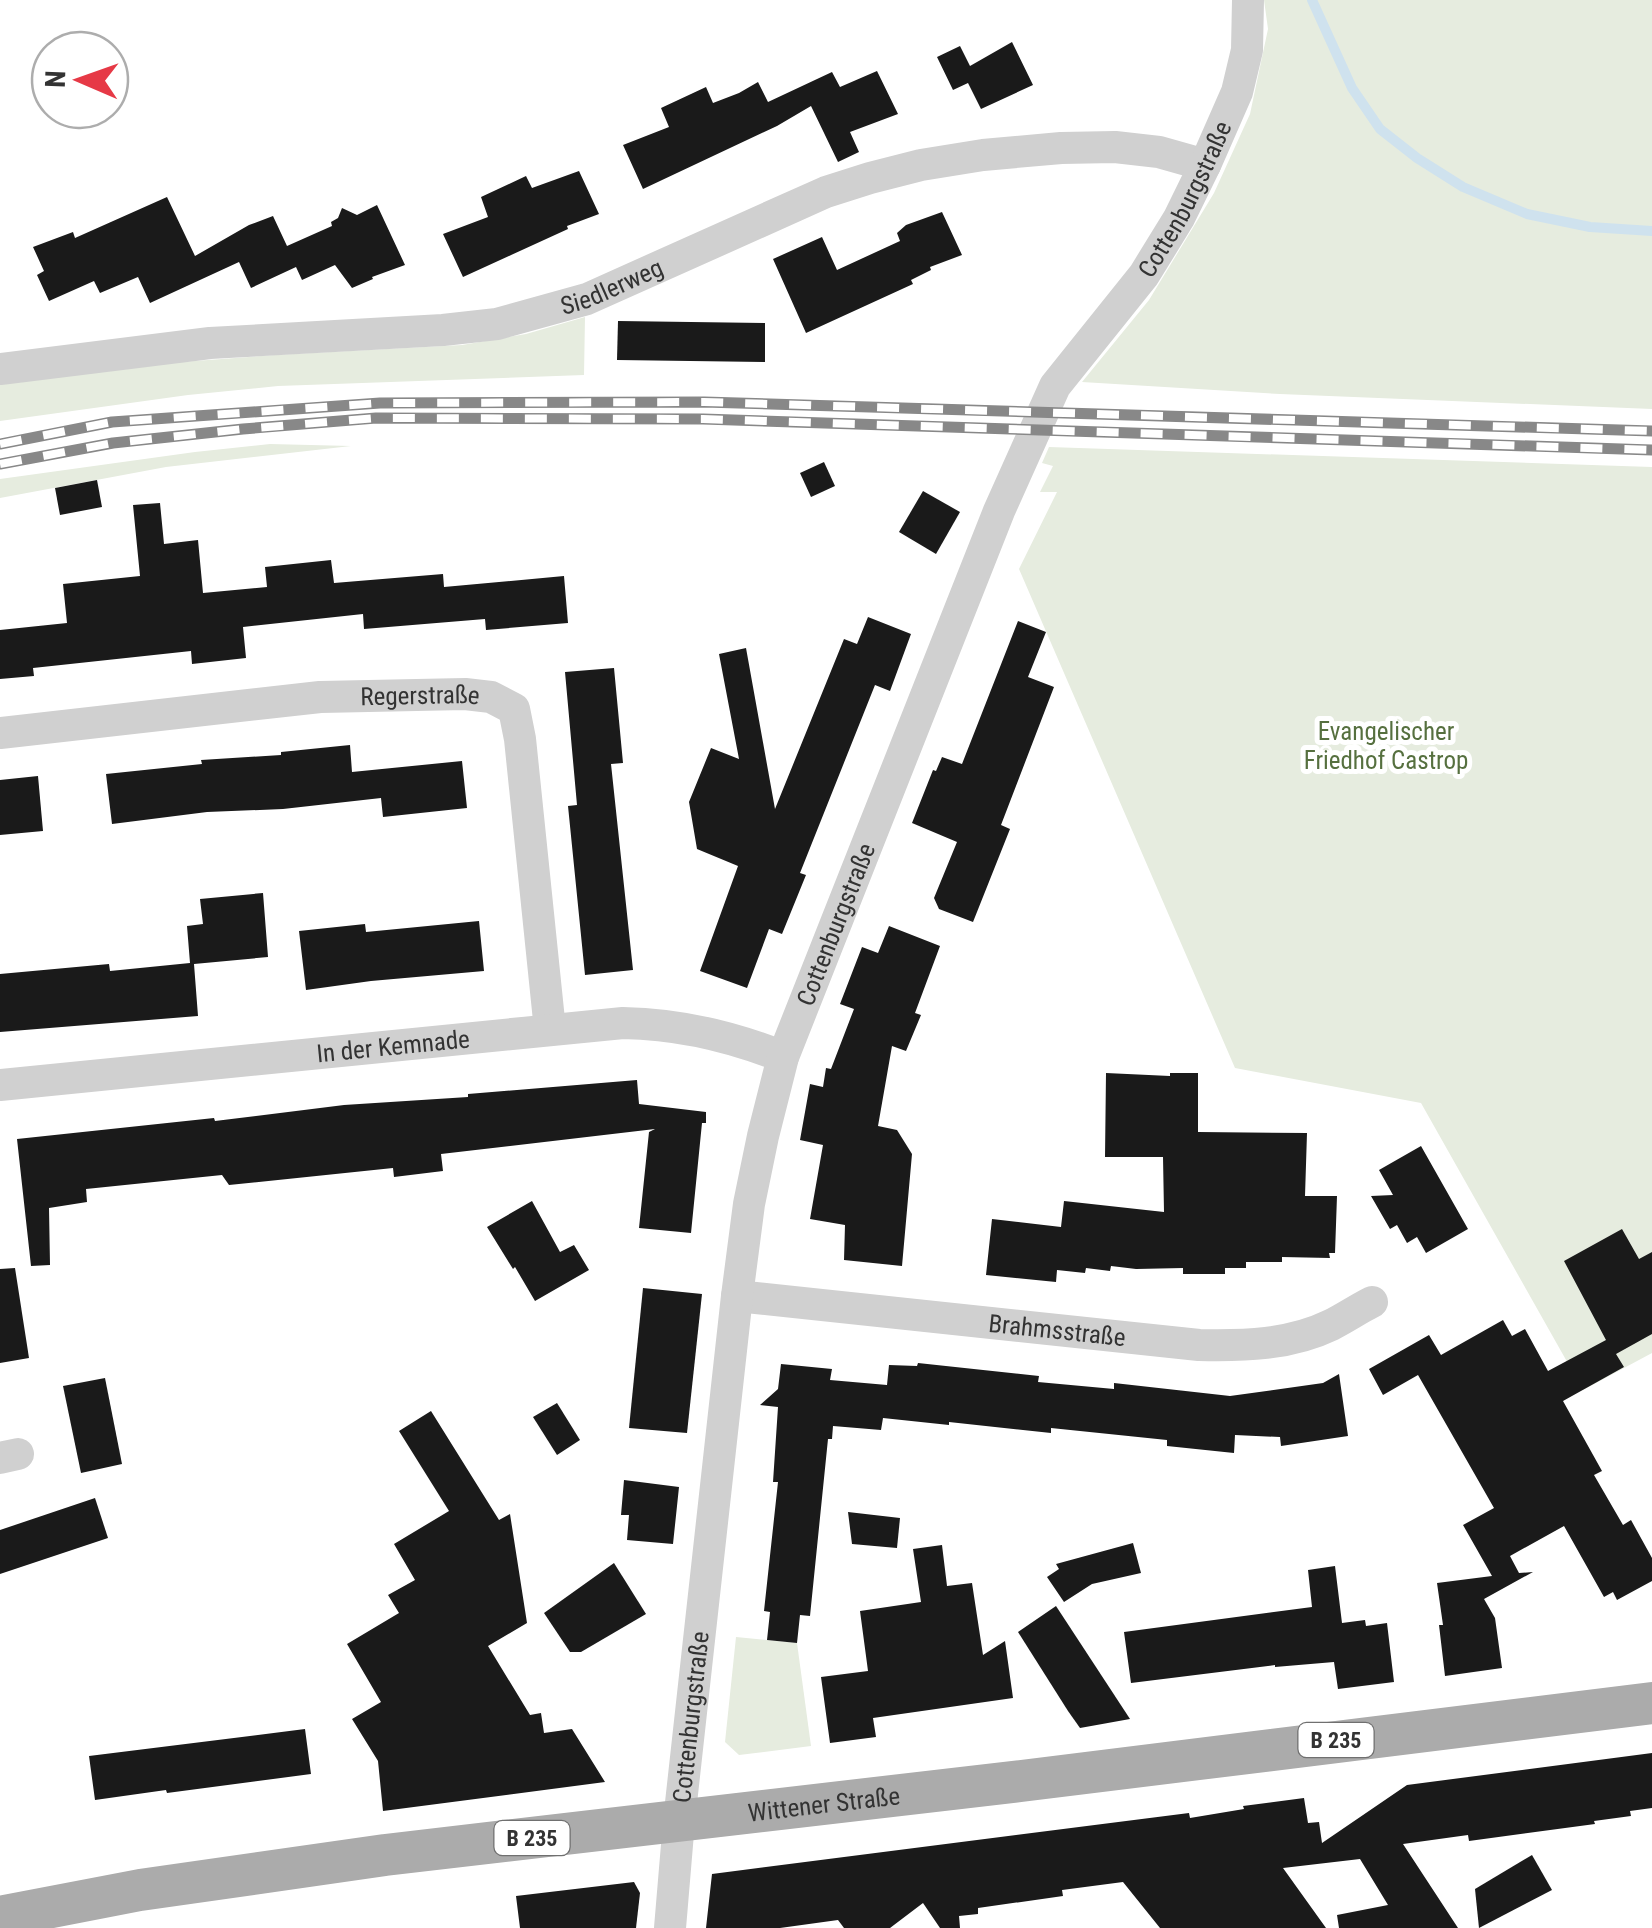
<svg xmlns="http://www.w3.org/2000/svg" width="1652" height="1928" font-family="'Roboto Condensed',sans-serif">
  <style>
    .green { fill: #e6ecdf }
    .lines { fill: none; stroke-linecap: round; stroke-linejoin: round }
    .stream { stroke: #cfe2ee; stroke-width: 10 }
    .building { fill: #1a1a1a }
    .minor { stroke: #d0d0d0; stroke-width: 32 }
    .major { stroke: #ababab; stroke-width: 42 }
    .rail-casing { stroke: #888; stroke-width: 11 }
    .rail { stroke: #fff; stroke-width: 8; stroke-dasharray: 22; stroke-linecap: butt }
    .labels { text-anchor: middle; stroke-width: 10; stroke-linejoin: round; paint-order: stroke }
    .shield { fill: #fff; stroke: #707070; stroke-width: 2.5 }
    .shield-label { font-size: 22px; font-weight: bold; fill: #333 }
    .street-label { font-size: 25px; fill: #333; stroke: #fff }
    .park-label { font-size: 25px; fill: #56703f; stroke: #fff }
  </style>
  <rect width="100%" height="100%" fill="#fff"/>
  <g class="green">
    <polygon points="1264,0 1652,0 1652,409 1280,394 1082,382 1149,300 1214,193 1250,114 1268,29"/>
    <polygon points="585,317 584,375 278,386 188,395 0,421 0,384 126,366 275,355 462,345 526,334"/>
    <polygon points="270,444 351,446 166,467 0,498 0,479 195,452"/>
    <polygon points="1049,447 1652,467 1652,1353 1583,1390 1421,1103 1235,1068 1019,569 1057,492 1040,492 1053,466 1042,463"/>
    <polygon points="736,1637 797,1643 811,1746 739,1755 725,1742"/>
  </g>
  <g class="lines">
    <polyline class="stream" points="1312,0 1352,88 1380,129 1417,158 1463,187 1527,214 1590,227 1652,231"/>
  </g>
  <g class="building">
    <polygon points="1012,42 1033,85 981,109 968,83 953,90 937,57 960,46 970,66"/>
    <polygon points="877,71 898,114 850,132 859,152 838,162 811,106 777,126 643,189 623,145 669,127 661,108 706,87 713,103 739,93 758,82 768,102 832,72 840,87"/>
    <polygon points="579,171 599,214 567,226 568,229 463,277 443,234 488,217 481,197 526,176 532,188"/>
    <polygon points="167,197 195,256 249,225 273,216 287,246 332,226 331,222 338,218 342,208 357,215 377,205 405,265 372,277 373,279 352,288 335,265 302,280 296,267 251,288 239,262 150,303 138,277 100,293 94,281 49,301 37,275 44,271 33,247 73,232 75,238"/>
    <polygon points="942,212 962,255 930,267 931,270 911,280 913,284 806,333 773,259 822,237 837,270 900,241 897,233 906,225"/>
    <polygon points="618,321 765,323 765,362 617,360"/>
    <polygon points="824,462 835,486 811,497 800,473"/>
    <polygon points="97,480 102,507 60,515 55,488"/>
    <polygon points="923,491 960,512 936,554 899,532"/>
    <polygon points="160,503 164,544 198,540 203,593 267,587 265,567 331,560 334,583 443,574 444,587 564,576 568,623 486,630 485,619 364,629 363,614 243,627 246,658 192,664 191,651 33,668 34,676 0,679 0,630 67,623 63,584 140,576 133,505"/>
    <polygon points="868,617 911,634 890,691 875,685 800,873 806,875 782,934 769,929 747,988 700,971 738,866 697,849 689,802 711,748 739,759 719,654 746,648 775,809 844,639 857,644"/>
    <polygon points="1018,621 1046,632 1028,677 1054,687 1001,825 1010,829 973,922 939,909 934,898 957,842 912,823 933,770 936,771 942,757 962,764"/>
    <polygon points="614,668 623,763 611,764 633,970 585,975 568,806 577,805 565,672"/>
    <polygon points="350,745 352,772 462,761 467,808 383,817 381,798 283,809 207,812 112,824 106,774 202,764 201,760 281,755 281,752"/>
    <polygon points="38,776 43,831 0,835 0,780"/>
    <polygon points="263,893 268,957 194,964 198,1016 0,1032 0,974 109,964 110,971 190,963 187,926 203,924 200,899"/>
    <polygon points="479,921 484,971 371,981 306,990 299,931 365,924 366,932"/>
    <polygon points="889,926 940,946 915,1013 921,1015 906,1051 892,1046 878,1126 897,1130 912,1154 902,1266 844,1260 845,1225 810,1219 823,1145 800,1140 810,1084 823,1087 826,1068 831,1069 854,1009 840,1004 862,947 878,953"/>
    <polygon points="1106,1073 1170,1076 1170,1073 1198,1073 1198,1132 1307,1133 1305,1196 1337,1196 1335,1253 1329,1253 1330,1258 1282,1257 1282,1262 1246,1262 1246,1268 1225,1268 1225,1274 1183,1274 1183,1268 1136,1269 1111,1266 1110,1271 1086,1268 1085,1273 1057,1270 1056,1282 986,1275 992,1219 1061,1227 1064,1201 1164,1212 1163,1157 1105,1157"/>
    <polygon points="637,1080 639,1104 706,1112 706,1123 702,1123 691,1233 639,1228 649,1132 655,1129 441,1154 443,1171 394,1177 393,1168 229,1185 222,1175 86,1189 87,1202 49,1208 50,1265 31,1266 17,1139 214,1118 215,1121 344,1105 468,1097 468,1094"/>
    <polygon points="1421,1146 1468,1229 1426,1253 1417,1237 1407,1243 1397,1225 1390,1229 1371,1196 1393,1195 1379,1170"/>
    <polygon points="532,1201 560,1252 574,1245 589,1270 535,1301 515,1267 513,1269 487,1227"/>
    <polygon points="1622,1229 1639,1259 1652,1252 1652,1334 1616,1354 1624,1367 1563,1401 1602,1471 1594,1475 1623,1525 1631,1520 1652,1558 1652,1581 1617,1600 1613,1592 1604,1597 1564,1526 1510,1556 1519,1573 1533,1572 1484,1599 1495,1618 1502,1668 1445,1676 1439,1625 1443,1625 1437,1583 1492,1576 1463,1525 1494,1508 1418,1375 1383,1395 1369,1369 1429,1335 1441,1355 1503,1320 1512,1336 1525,1329 1548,1371 1606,1340 1564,1261"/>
    <polygon points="15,1268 29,1358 0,1363 0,1269"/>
    <polygon points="643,1288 702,1294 687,1433 629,1428"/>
    <polygon points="918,1363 1039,1376 1038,1382 1114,1389 1114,1383 1230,1396 1323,1383 1339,1374 1348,1436 1281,1446 1280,1437 1235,1435 1234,1453 1167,1446 1167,1440 1051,1428 1051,1433 949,1422 949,1425 883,1418 881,1430 833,1426 832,1439 828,1439 810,1616 800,1615 797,1643 767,1640 770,1612 764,1611 778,1482 773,1482 778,1407 760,1405 778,1389 781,1364 832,1369 830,1380 887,1385 889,1365 917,1366"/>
    <polygon points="105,1378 122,1464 81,1473 63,1386"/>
    <polygon points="557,1403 580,1440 557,1455 533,1417"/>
    <polygon points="431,1411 499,1520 510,1514 527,1623 488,1646 530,1715 541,1713 544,1733 572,1729 605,1782 383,1811 378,1761 352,1719 381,1702 347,1644 399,1613 388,1595 415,1580 394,1544 449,1511 399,1431"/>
    <polygon points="624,1480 679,1487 673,1544 627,1540 629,1515 621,1515"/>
    <polygon points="95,1498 108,1538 0,1574 0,1530"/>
    <polygon points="848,1512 900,1518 897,1548 852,1544"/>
    <polygon points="1133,1543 1141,1573 1092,1584 1064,1602 1047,1577 1059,1569 1056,1564"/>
    <polygon points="942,1545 947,1586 972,1583 983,1655 1005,1641 1013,1698 873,1718 876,1737 830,1743 821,1677 868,1671 860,1611 921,1602 913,1549"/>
    <polygon points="614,1563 646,1614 581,1652 570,1652 544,1613"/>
    <polygon points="1335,1566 1342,1623 1365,1620 1366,1626 1387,1623 1394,1682 1338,1689 1334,1662 1275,1667 1275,1665 1131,1683 1124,1632 1312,1607 1308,1570"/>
    <polygon points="1056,1606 1130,1719 1080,1728 1068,1711 1018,1632"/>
    <polygon points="305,1729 311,1774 167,1793 166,1790 95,1800 89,1756"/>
    <polygon points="1652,1753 1652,1808 1630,1811 1631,1816 1594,1821 1595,1824 1469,1841 1468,1835 1403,1844 1458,1928 1339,1928 1337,1915 1388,1905 1360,1859 1283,1868 1326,1928 1160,1928 1123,1882 1062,1890 1063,1896 978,1908 978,1914 959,1916 960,1928 940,1928 923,1903 890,1928 844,1928 838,1920 780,1928 706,1928 712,1874 1189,1813 1190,1818 1244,1809 1243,1806 1304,1798 1308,1823 1319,1822 1322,1843 1407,1785"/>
    <polygon points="1532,1855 1552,1890 1479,1928 1475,1889"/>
    <polygon points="634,1882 640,1893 636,1928 520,1928 516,1896"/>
  </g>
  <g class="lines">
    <g class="minor">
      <path id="s1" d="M0,369L210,343L443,330L497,324L587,299L826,192L870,178L921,165L983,155L1061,148L1115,147L1159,152L1205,165"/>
      <path id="s2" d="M0,733L320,697L465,694L491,697L514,709L520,739L550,1030"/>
      <path id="s3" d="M0,1085L623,1023C679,1024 731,1036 783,1057"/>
      <path id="s4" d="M737,1296L1199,1345C1243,1346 1290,1345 1331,1325C1345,1318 1358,1309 1372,1302"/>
      <polyline points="0,1458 18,1454"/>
      <path id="s5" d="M670,1928L679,1821L737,1296L749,1204L763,1136L783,1057L999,511L1055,386L1144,275L1179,218L1205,165L1237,92L1247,50L1248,0"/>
    </g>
    <path class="major" id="s6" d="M0,1917L140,1890L385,1855L1021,1781L1652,1703"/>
    <defs>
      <g id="rail">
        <polyline points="0,444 112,422 380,403 704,402 1652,431"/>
        <polyline points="0,464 113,443 243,429 376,418 703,419 1652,450"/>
      </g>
    </defs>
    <use href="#rail" class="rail-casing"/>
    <use href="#rail" class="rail"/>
  </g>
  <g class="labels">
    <g class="shield">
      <rect x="1298.5" y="1723" width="75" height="34" rx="8"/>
      <rect x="494.5" y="1821" width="75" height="34" rx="8"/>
    </g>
    <g class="shield-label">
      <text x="1336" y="1748">B 235</text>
      <text x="532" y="1846">B 235</text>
    </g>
    <g class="street-label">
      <text dy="9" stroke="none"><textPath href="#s5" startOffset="1832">Cottenburgstraße</textPath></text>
      <text dy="9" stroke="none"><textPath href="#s1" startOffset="620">Siedlerweg</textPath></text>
      <text dy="9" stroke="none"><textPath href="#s2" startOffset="422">Regerstraße</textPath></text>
      <text dy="9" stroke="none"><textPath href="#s5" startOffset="1022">Cottenburgstraße</textPath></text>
      <text dy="9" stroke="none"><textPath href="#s3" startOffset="395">In der Kemnade</textPath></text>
      <text dy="9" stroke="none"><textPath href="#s4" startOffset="322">Brahmsstraße</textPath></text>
      <text dy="9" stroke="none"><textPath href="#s5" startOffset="212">Cottenburgstraße</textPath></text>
      <text dy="9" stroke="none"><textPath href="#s6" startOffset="832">Wittener Straße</textPath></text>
    </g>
    <g class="park-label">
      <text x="1386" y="740">Evangelischer<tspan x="1386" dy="29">Friedhof Castrop</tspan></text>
    </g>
  </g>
  <g transform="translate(80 80) rotate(272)"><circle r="48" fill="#ffffff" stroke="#adadad" stroke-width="2.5"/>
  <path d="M0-8L18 38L0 25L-18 38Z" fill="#e63946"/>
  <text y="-15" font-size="28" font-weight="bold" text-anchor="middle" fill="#333333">N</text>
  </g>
</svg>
